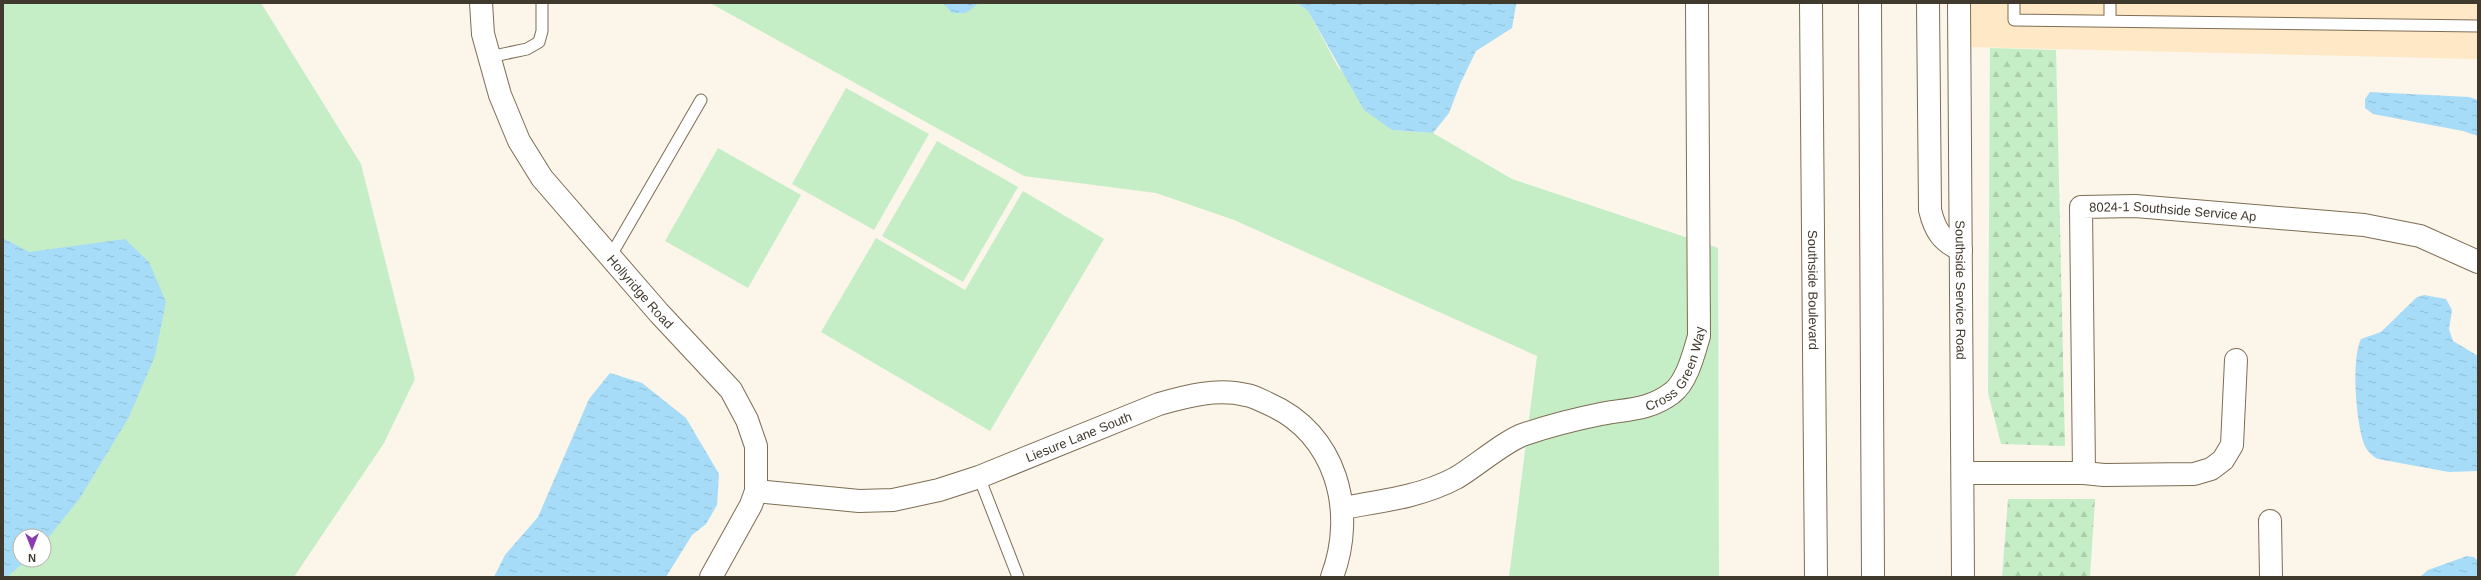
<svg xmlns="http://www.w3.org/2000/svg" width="2481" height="580" font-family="Helvetica,sans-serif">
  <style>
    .built { fill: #ffe8c5 }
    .green { fill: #c6eec6; fill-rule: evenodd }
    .forest { fill: url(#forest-firs) }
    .water { fill: url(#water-ripples) }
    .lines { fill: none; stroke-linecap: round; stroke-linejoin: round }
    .service-casing { stroke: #7d6d54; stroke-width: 13 }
    .minor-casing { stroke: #7d6d54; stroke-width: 24 }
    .trunk-casing { stroke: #7d6d54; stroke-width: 24 }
    .service { stroke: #fff; stroke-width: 11 }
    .minor { stroke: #fff; stroke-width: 22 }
    .trunk { stroke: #fff; stroke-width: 22 }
    .labels { text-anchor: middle; stroke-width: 4; stroke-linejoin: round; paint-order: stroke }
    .street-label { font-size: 13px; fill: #40392e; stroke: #fff }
  </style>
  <defs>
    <pattern id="forest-firs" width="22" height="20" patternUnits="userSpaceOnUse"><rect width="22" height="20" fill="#c6eec6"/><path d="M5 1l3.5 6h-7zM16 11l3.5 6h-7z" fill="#abcdaa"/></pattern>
    <pattern id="water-ripples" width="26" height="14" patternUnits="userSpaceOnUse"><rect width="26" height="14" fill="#a6dcf7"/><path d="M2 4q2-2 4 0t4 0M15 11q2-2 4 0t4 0" fill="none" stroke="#90bed4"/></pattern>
  </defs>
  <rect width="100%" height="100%" fill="#fcf5e9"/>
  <polygon class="built" points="1970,3 2478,3 2478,59 1970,47"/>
  <g class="green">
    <path d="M3,3H261L361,164L415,379L384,443L294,577H3ZM20,536H44V560H20Z"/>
    <polygon points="710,3 1297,3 1308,11 1338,67 1392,130 1433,133 1512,179 1718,248 1719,577 1509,577 1537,356 1234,220 1156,193 1024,176"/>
    <polygon points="846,88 929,134 874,230 792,184"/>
    <polygon points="937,141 1018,187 963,282 882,236"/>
    <polygon points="718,148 801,195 748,288 665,241"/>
    <polygon points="1023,191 1104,239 990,431 821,332 876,238 965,290"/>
  </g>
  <g class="forest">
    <polygon points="1990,48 2056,50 2065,446 2001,444 1988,393"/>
    <polygon points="2008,499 2095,499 2090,577 2002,577"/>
  </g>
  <g class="water">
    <polygon points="943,3 979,3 966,13 952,13"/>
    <polygon points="1297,3 1516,3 1516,5 1512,28 1476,51 1460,84 1449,113 1433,133 1392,130 1364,110 1308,11"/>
    <polygon points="2370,92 2469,97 2478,100 2478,136 2463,131 2373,114 2365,108 2365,99"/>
    <polygon points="3,238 29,252 125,239 149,262 166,302 155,356 129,417 80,498 44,543 44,536 20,536 20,560 27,560 7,577 3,577"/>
    <path d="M2424,295L2446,299L2452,310L2449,329L2453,341L2478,356V471L2449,472L2378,459C2372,456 2367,451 2364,444C2356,422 2351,359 2361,339L2381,332L2417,297Z"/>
    <polygon points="610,373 642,383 686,418 719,474 717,505 706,524 692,535 666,577 494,577 505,555 538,517 589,399"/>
    <polygon points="2467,556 2474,557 2478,561 2478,577 2420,577 2428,570"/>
  </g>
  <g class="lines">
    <defs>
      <g id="service">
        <polyline points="2014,3 2014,20 2478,26"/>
        <polyline points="2110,3 2110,20"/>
        <polyline points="489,57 527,49 539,42 542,31 542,3"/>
        <polyline points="610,257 701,100"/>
        <polyline points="979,477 1018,577"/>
      </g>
      <g id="minor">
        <path id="s1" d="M481,3L483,34L500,95L519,141L542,178L659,313L731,390L747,420L756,446V491L751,505L711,577"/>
        <path id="s2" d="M1959,3L1963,577"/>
        <path id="s3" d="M1963,473H2084L2081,207L2135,206L2364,225L2420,236L2478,262"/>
        <polyline points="2084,473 2104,475 2194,474 2211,469 2223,460 2232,445 2236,360"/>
        <path id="s4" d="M756,491L859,501L893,500L939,490L979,477L1159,404C1187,396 1217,388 1246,395C1254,396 1262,401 1269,404C1336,433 1357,511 1332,577"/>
        <path id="s5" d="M1342,508C1382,501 1420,497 1456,478C1475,467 1506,440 1525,434C1549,426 1576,419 1601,414C1627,409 1650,410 1672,393C1687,382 1694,353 1699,336L1697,3"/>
        <polyline points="2270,521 2271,577"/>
      </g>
      <g id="trunk">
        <path id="s6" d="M1811,3L1816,577"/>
        <polyline points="1870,3 1873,577"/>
        <path d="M1928,3L1930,210C1935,231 1942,241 1961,250"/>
      </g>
    </defs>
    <use href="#service" class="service-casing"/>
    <use href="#minor" class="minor-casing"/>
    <use href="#trunk" class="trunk-casing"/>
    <use href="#service" class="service"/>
    <use href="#minor" class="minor"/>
    <use href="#trunk" class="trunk"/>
  </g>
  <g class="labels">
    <g class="street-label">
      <text dy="5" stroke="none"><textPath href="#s3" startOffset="479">8024-1 Southside Service Ap</textPath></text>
      <text dy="5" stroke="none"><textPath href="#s6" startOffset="287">Southside Boulevard</textPath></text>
      <text dy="5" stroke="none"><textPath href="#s2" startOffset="287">Southside Service Road</textPath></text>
      <text dy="5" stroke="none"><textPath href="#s1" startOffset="338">Hollyridge Road</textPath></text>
      <text dy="5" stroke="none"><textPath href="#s5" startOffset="376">Cross Green Way</textPath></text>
      <text dy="5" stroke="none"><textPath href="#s4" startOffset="334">Liesure Lane South</textPath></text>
    </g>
  </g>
  <rect width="2481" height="580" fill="none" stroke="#40392e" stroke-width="8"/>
  <g transform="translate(32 548) rotate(180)"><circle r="19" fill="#ffffff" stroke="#b3b0ab"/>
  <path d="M0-3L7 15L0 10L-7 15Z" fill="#883cad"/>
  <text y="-6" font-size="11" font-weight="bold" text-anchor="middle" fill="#40392e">N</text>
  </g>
</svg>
